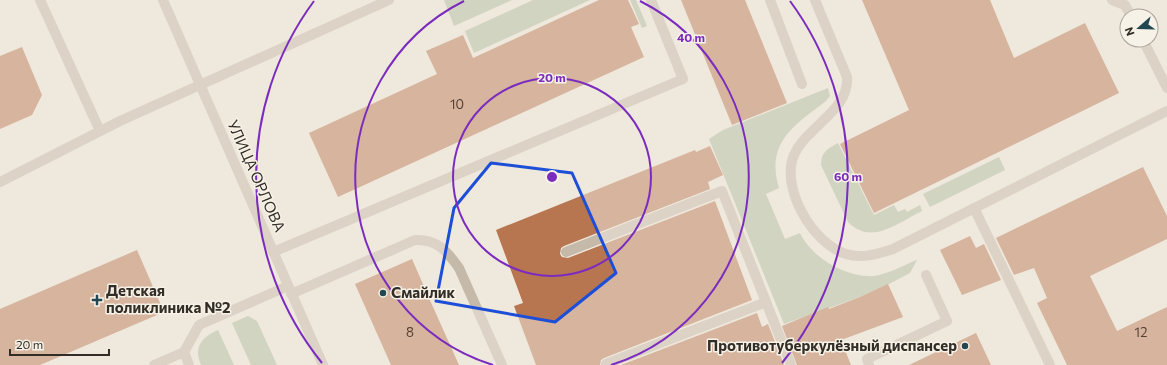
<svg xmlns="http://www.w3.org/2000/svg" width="1167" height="365" font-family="Commissioner,sans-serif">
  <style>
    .green { fill: #aebc9d }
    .building { fill: #b87650 }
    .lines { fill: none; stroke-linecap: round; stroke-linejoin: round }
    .minor { stroke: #c5b9a9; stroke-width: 10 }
    .marked { fill: none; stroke: #1d4ed8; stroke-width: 3; stroke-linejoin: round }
    .ring { fill: none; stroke: #7b2cbf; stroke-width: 2 }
    .poi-dot { fill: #224750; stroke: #f7f2e7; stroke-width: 1.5 }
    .labels { text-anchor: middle; stroke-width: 3; stroke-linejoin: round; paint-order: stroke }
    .number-label { font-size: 13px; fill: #543f32 }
    .street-label { font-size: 15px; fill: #332d28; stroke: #f7f2e7 }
    .poi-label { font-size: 15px; font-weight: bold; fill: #332d28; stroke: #f7f2e7; text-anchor: start }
    .centre { fill: #7b2cbf; stroke: #f7f2e7; stroke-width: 2 }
    .ring-label { font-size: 12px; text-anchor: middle; font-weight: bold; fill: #7b2cbf; stroke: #f7f2e7; stroke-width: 3; stroke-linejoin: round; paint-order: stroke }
  </style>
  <rect width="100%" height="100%" fill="#efe8dc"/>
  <g class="green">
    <polygon points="444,0 512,0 454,26"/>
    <polygon points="533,0 590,0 474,53 465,31"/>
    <polygon points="630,0 636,0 647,26 642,28"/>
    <path d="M828,88L830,96L826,101C795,125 765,142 779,188L766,194L785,239L800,233C812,258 846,278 874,276C888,274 904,265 917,260L910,273L889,284L860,297L784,324L709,139L723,130Z"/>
    <path d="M838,143L874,215L894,205L898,212L905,209L907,212L920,205L922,211C897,223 872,246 848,222L821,165C821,152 827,149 838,143Z"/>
    <polygon points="999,157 1005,170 930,207 923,194"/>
    <polygon points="248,316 257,321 277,365 251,365 232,323"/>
    <path d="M218,330L234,365H201C193,347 202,337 218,330Z"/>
  </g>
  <g class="building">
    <polygon points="599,0 628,0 639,24 631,27 644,57 338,197 309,133 437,74 426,51 463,35 473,58"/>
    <polygon points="681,0 745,0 787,103 732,125"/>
    <polygon points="862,0 990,0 1014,58 1085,23 1119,93 874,213 840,144 909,110"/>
    <polygon points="22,47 42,95 32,115 0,129 0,56"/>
    <polygon points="710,146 723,175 708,182 710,189 564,246 561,248 560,254 562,257 568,258 715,201 752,300 604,358 601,360 600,365 536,365 514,306 523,303 496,230 695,150 696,152"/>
    <polygon points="1143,167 1167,216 1167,239 1090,276 1117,331 1167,307 1167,365 1067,365 1037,303 1047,298 1034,268 1014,275 996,238"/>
    <polygon points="970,236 976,248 984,244 1001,280 962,295 940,250"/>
    <polygon points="137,250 164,312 40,365 0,365 0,309"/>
    <polygon points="412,259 429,298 459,365 391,365 355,284"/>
    <polygon points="888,284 903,317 841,340 851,365 797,365 782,326 828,307 829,309 860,297"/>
    <polygon points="757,313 762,327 768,324 784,365 621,365"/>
    <polygon points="976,333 991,365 909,365"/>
  </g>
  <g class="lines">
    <g class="minor">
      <polyline points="40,0 100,131"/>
      <polyline points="163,0 323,365"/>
      <polyline points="770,0 802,84"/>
      <path d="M815,0L847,77C850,110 806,127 794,155C780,188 813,244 846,254C862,259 877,254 893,249L1167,111"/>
      <polyline points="1112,0 1125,5 1131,16"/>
      <polyline points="1143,40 1167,88"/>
      <polyline points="0,182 120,121 389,0"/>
      <polyline points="974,208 1050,365"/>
      <polyline points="273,252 683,79 651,0"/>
      <polyline points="566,252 722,191 791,365"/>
      <path d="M291,294L415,240C437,239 447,251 459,268L502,365"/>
      <polyline points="184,352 189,365"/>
      <polyline points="606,364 766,302"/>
      <polyline points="154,365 184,352 199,325 288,286"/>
      <polyline points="869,365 867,359 947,321 926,275"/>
    </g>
  </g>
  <path d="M0 0H1167V365H0ZM491,163L572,173L616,273L555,322L436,301L454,208Z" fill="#efe8dc" fill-opacity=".55" fill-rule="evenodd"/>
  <path class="marked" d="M491,163L572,173L616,273L555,322L436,301L454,208Z"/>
  <g class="ring">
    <circle cx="552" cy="177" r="99"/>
    <path d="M493 365A197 197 0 0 1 464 1M640 1A197 197 0 0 1 611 365"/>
    <path d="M322 363A296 296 0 0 1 314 1M790 1A296 296 0 0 1 782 363"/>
  </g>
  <g class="poi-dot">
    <circle cx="383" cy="293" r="4"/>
    <path d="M95 294h4v4h4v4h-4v4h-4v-4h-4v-4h4z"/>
    <circle cx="965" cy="346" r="4"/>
  </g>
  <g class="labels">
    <g class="number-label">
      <text x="457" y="109">10</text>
      <text x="410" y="337">8</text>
      <text x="1141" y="337">12</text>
    </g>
    <g class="street-label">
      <text transform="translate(256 176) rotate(66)" y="5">УЛИЦА ОРЛОВА</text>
    </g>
    <g class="poi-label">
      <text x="106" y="296">Детская<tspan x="106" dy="17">поликлиника №2</tspan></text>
      <text x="391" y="298">Смайлик</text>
      <text x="957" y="351" text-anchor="end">Противотуберкулёзный диспансер</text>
    </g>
  </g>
  <circle cx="552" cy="177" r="6" class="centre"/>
  <g class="ring-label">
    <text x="691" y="42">40 m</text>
    <text x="552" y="82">20 m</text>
    <text x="848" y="181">60 m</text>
  </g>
  <g transform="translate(1139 28) rotate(250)"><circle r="19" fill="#f7f2e7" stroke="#a9a39b"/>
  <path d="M0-3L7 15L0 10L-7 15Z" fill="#224750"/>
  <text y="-6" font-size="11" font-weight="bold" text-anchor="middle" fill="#332d28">N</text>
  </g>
  <path d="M10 349v6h99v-6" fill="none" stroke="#332d28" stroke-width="2"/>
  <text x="16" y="349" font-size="12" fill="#332d28" stroke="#f7f2e7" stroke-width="3" paint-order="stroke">20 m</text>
</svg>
